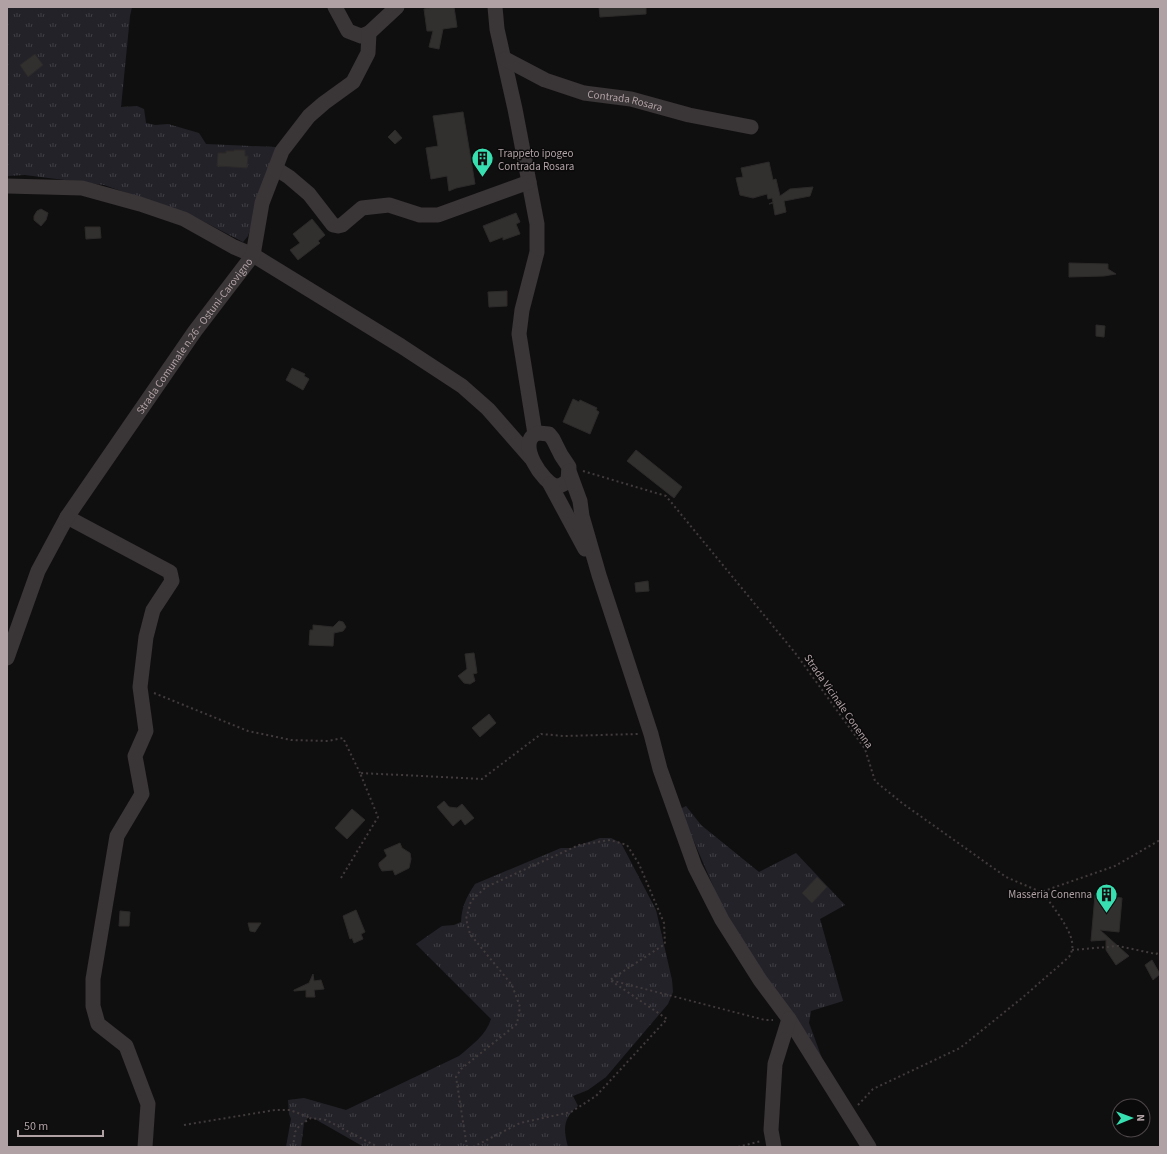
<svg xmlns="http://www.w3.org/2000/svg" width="1167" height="1154" font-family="'Source Sans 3',sans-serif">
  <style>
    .grass { fill: url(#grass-tufts) }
    .building { fill: #322f2f; stroke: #2c2929 }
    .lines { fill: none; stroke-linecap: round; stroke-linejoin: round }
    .path { stroke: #413b3c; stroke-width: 2; stroke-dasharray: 2 3; stroke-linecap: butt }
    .minor { stroke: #3a3536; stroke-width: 15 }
    .labels { text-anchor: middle; stroke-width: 3; stroke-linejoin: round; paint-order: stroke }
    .street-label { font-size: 11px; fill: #b0a1a5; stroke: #0b0a0a }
    .poi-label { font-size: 11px; fill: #b0a1a5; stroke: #0b0a0a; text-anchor: start }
  </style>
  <defs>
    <pattern id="grass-tufts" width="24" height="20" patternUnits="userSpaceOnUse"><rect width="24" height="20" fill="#232229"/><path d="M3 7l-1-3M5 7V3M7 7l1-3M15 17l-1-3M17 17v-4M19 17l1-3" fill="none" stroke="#403f45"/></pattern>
  </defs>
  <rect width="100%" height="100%" fill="#100f0f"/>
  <g class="grass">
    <polygon points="7,7 132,7 130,16 121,107 137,106 144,109 146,123 155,125 168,124 199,133 206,144 276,147 248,236 243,242 195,217 104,185 25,175 7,176"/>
    <polygon points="686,806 701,825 759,872 796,853 845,905 820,919 843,1001 811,1011 809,1023 823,1061 729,923 680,809"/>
    <path d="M600,838H611L621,843L656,910L672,980L673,992L668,1004L606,1077L588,1090L573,1096L578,1106C563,1118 563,1129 568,1147H364L315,1119L308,1118L304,1123L301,1147H286L291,1119L289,1114L288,1100L304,1098L346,1110L459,1056C471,1046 487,1034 491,1019L416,944L442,926L454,925L461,922C462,906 466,898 475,884L561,848H571Z"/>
  </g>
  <g class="building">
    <polygon points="435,7 454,7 457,27 443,29 439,49 429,47 433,31 427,31 424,9"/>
    <polygon points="599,7 646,7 646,14 600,17"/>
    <polygon points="35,54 43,65 28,77 20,65"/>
    <polygon points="463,112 475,184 456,188 449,191 447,176 431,179 426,148 438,146 433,116"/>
    <polygon points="395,130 402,138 395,144 388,137"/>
    <polygon points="234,150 245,150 245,156 248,156 247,168 217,166 218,153 226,153 226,151 234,151"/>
    <polygon points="769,162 773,180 776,179 780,196 790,189 813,187 810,196 784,201 786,212 775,215 773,203 769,204 773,202 772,198 768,199 767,194 753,198 740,195 736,178 743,177 741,168"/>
    <polygon points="41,209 48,213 46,220 41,226 34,220 34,216 37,211"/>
    <polygon points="516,213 520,222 516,224 520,234 503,240 503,237 490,242 483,226"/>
    <polygon points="312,219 325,235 318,241 320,243 298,260 290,250 300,243 293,234"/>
    <polygon points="85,227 100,227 101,238 86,239"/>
    <polygon points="1069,263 1108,264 1108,269 1116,274 1104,276 1069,277"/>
    <polygon points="507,291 507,306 489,307 488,292"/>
    <polygon points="1096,325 1105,326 1104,337 1096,336"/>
    <polygon points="292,368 305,374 304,376 309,379 303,390 286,380"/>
    <polygon points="573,399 579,402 580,400 597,408 596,410 599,412 590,434 563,422"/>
    <polygon points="636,450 682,487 674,498 627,461"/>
    <polygon points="648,581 649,591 636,592 635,583"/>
    <polygon points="339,621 343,622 346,627 343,631 334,633 333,646 309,645 310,630 313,630 313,625 333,627"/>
    <polygon points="474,653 477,673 473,674 475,681 470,684 464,683 458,676 467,669 465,654"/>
    <polygon points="489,714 496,723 480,737 472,728"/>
    <polygon points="444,801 449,807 457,808 462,804 474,818 465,825 461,819 453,826 437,807"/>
    <polygon points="352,809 365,820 347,839 335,828"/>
    <polygon points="400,843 402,848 410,853 411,859 409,868 395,875 393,870 382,871 379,866 379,863 387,856 384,850"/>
    <polygon points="817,877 827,887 812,903 802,893"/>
    <polygon points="1095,895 1122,898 1119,932 1100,930 1129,956 1116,965 1106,950 1106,940 1091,941"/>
    <polygon points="356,910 365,932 361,934 363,939 354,943 352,938 350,939 343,916"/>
    <polygon points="120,911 130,912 129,926 119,926"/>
    <polygon points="248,923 261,923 255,932 250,931"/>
    <polygon points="1152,960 1160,974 1153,980 1145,965"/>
    <polygon points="313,974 314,981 321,980 324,989 314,990 315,997 306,997 306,990 294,991 294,990 309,983"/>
  </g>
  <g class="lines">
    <g class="path">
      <polyline points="583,471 666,496 796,654 865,749 875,781 902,803 1006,877 1041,892 1115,866 1160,840"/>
      <polyline points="154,693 248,731 291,740 328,741 343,738 360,773"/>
      <polyline points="341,878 378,817 360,773 482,779 541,734 564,736 638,734"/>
      <polyline points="1072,950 1118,946 1156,954 1160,952"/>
      <path d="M858,1105L873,1089L960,1048L1022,998L1069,957C1072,952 1073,948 1072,942C1071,930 1050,901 1041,892"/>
      <polyline points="184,1125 275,1110 290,1110 311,1118"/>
      <polyline points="293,1147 295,1132 300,1125 311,1118 326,1120 378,1147"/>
      <polyline points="467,1147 456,1077 461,1069 517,1024 520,1007 512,985 470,934 466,919 471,901 486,887 579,845 610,840 627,845 639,864 664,923 665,944 610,980"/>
      <polyline points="473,1147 520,1123 571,1112 596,1096 667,1019 610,980 765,1020 773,1020"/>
      <polyline points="738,1147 761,1141"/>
    </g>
    <g class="minor">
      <polyline points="335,7 348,31 361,36 369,33"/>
      <polyline points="495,7 497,29 515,109 537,224 537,252 522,310 519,334 535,434"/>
      <path id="s1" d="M505,59L545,80L584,93L631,99L689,115L751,127"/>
      <polyline points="275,168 289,177 309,194 333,225 338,226 342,225 362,208 389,205 420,215 438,215 529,182"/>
      <polyline points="7,186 82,188 140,204 184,219 234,247 253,255 401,346 462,386 488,409 531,458"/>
      <path d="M538,433L549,434L553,439L561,455L569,467L568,480C565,483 562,486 557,486C544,485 514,441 538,433Z"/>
      <polyline points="569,471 580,501 582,516 599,575 651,734 660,769 695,867 722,920 760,980 789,1019 869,1147"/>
      <polyline points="550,484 585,549"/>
      <polyline points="67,517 170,572 172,581 153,610 146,637 140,687 146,731 135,756 142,794 117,836 93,979 93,1006 98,1024 126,1046 148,1104 145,1147"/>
      <path id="s2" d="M7,658L38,571L67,517L195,331L253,255L262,203L282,151L309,116L324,103L353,82L368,53L369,33L397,7"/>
      <polyline points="774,1147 771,1130 775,1064 789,1019"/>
    </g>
  </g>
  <defs>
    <symbol id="building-pin" viewBox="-11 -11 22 30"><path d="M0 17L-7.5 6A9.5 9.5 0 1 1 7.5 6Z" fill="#38dfb0" stroke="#0b0a0a"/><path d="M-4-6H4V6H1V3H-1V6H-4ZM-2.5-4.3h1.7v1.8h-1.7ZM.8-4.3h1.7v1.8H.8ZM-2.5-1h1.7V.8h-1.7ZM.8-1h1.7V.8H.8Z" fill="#111"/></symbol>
  </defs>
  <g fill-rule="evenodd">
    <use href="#building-pin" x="470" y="146" width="25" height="34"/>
    <use href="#building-pin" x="1094" y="882" width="25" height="34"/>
  </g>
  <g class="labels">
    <g class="street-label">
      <text dy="4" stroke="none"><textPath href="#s1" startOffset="128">Contrada Rosara</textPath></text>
      <text dy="4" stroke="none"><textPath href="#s2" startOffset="375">Strada Comunale n.26 - Ostuni-Carovigno</textPath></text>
      <text transform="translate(839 701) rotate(55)" y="4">Strada Vicinale Conenna</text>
    </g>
    <g class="poi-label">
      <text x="498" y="157">Trappeto ipogeo<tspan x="498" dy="13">Contrada Rosara</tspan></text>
      <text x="1092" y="898" text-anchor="end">Masseria Conenna</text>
    </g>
  </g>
  <rect width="1167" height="1154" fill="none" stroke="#b0a1a5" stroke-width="16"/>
  <g transform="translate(1131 1118) rotate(89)"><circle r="19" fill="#0b0a0a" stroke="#4d4648"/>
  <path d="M0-3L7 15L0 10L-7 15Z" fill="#38dfb0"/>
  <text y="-6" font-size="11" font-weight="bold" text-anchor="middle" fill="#b0a1a5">N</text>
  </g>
  <path d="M18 1130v6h85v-6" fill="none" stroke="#b0a1a5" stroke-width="2"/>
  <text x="24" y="1130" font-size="12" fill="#b0a1a5" stroke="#0b0a0a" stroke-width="3" paint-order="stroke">50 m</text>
</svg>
